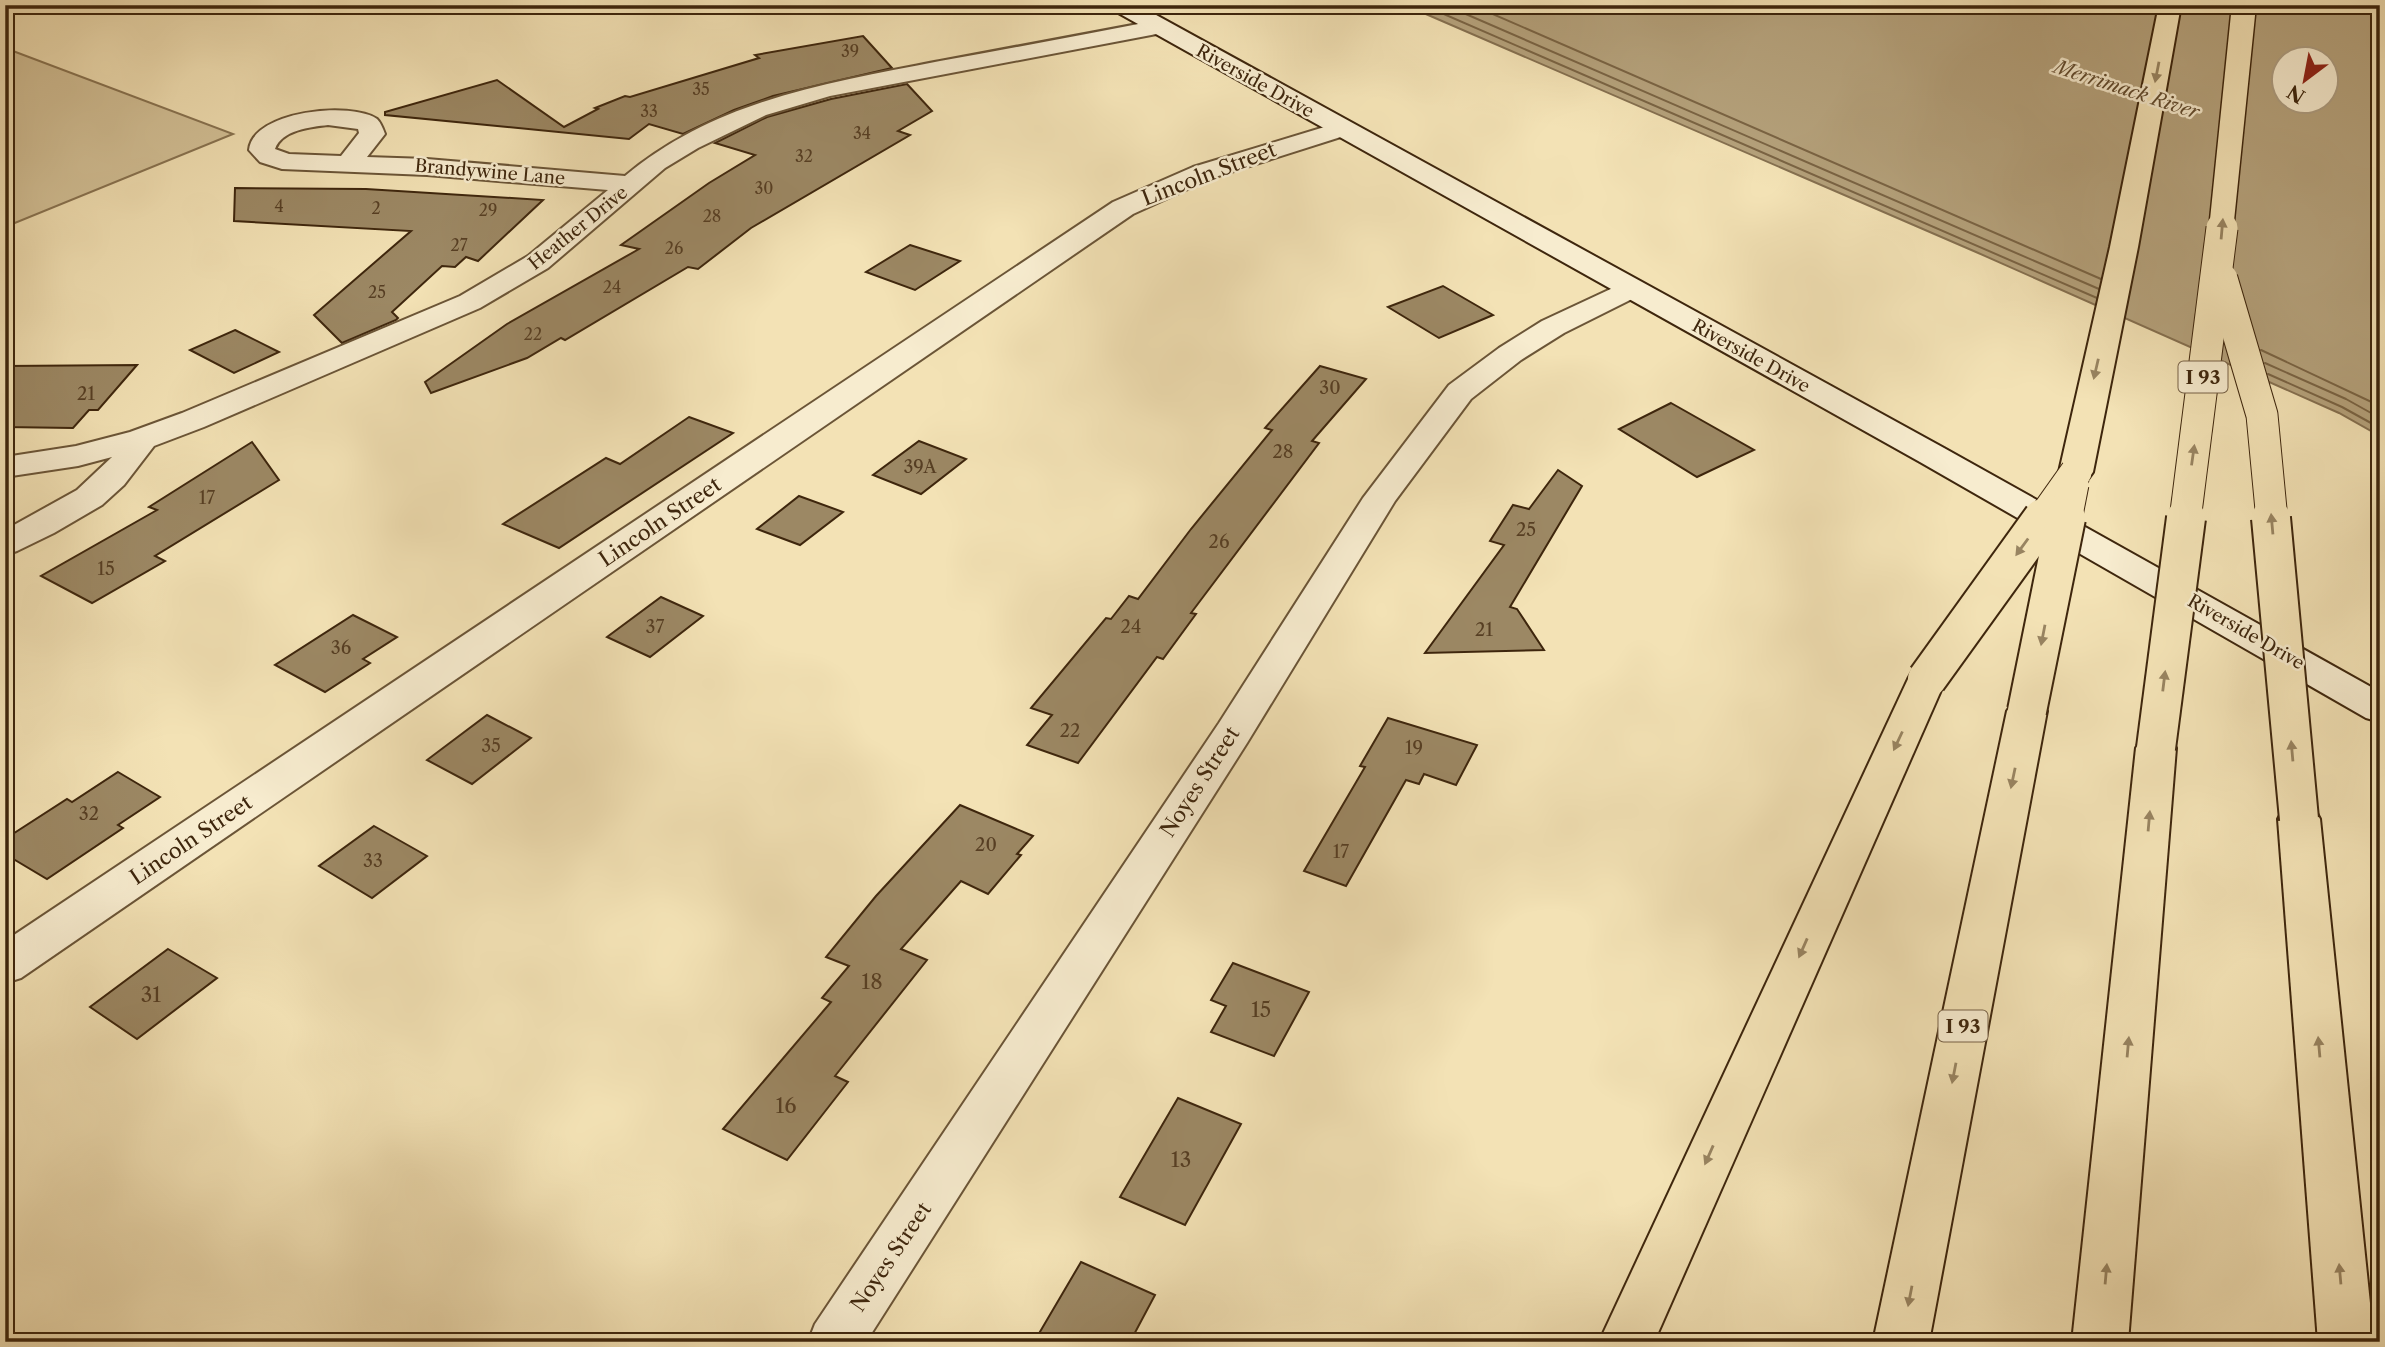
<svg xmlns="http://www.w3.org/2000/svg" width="2385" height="1347" font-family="'Libre Caslon Text',serif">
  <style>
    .green { fill: #d4c298; stroke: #897452; stroke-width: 2 }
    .water { fill: #b5a27c; stroke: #857050; stroke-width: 2; fill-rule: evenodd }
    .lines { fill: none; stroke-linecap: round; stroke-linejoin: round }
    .shore { stroke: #7a6444; stroke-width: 2 }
    .building { fill: #9c8864; stroke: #3e260d; stroke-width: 2 }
    .street-casing { stroke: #6b5537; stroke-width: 4 }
    .secondary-casing { stroke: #3e260d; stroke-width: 4 }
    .highway-casing { stroke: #3e260d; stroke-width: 4 }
    .street { fill: #f7eccf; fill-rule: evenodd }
    .secondary { fill: #f7eccf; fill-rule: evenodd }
    .highway { fill: #f3e2b5; fill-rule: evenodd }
    .highway-bridge-far2-casing { stroke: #3e260d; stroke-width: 27; stroke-linecap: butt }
    .highway-bridge-far1-casing { stroke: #3e260d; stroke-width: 33; stroke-linecap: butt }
    .highway-bridge-casing { stroke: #3e260d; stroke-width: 42; stroke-linecap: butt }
    .highway-bridge-far2 { stroke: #f3e2b5; stroke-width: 24 }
    .highway-bridge-far1 { stroke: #f3e2b5; stroke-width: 31 }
    .highway-bridge { stroke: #f3e2b5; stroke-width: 38 }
    .oneway { fill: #988461 }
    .labels { text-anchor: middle; stroke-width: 5; stroke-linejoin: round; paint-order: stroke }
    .far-number-label { font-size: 16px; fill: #563e23 }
    .far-street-label { font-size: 18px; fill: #3e260d; stroke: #f7eccf }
    .number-label { font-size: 18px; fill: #563e23 }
    .far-water-label { font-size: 19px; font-style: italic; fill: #624b2e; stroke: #f7eccf }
    .shield { fill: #f7eccf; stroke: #766147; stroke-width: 2 }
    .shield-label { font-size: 19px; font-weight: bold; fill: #3e260d }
    .street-label { font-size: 21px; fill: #3e260d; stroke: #f7eccf }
    .near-number-label { font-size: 21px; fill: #563e23 }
  </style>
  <rect width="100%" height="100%" fill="#f3e2b5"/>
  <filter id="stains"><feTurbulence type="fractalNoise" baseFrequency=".00286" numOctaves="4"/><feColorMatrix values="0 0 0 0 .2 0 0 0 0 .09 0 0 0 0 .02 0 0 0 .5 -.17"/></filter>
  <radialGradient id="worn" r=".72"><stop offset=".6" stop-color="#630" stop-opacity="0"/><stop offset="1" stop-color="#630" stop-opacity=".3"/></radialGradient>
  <polygon class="green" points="5,48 233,134 5,227"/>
  <path class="water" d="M1405,5H2380V436L2339,413L1976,252ZM2284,60H2326V102H2284Z"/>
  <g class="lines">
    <g class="shore">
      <polyline points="1423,5 2097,298"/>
      <polyline points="1445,5 2099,289"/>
      <polyline points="1472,5 2101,279"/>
      <polyline points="2261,350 2380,406"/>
      <polyline points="2265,363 2346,399 2380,418"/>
      <polyline points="2268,374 2342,407 2380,428"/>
    </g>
  </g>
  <g class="building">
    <polygon points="863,36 892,68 773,96 734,110 683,134 649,124 629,139 385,115 385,112 497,80 564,127 598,109 595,108 625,96 630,97 759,58 755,55"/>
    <polygon points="907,84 932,111 898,131 910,135 751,228 698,269 688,267 565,340 561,338 527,358 431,393 425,382 507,324 639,249 621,245 709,183 755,155 715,143 767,117 831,99"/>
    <polygon points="235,188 366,189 543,200 478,261 466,257 455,267 442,266 392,312 398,318 396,320 342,343 314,315 411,231 234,221"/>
    <polygon points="910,245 960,261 915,290 866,272"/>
    <polygon points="1443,286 1493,315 1439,338 1388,307"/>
    <polygon points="235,330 279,352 234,373 190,350"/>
    <polygon points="137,365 98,410 89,410 73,428 5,427 5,366"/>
    <polygon points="1320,366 1366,379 1312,441 1319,443 1191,613 1196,614 1163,659 1157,657 1078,763 1027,745 1052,715 1031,708 1106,618 1111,619 1129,596 1138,599 1191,529 1272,430 1265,428"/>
    <polygon points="1671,403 1754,450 1697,477 1619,429"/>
    <polygon points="689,417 733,433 559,548 503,524 606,458 620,464"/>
    <polygon points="919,441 966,459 921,494 873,475"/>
    <polygon points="252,442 279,480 155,556 165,561 92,603 41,576 157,510 149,507"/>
    <polygon points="1558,470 1582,486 1510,607 1517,609 1544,650 1425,653 1504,545 1490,541 1513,505 1529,509"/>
    <polygon points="799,496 843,512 800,545 757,529"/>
    <polygon points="661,597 703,616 650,657 607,637"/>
    <polygon points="353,615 397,637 363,659 370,663 325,692 275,665"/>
    <polygon points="487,715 531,738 472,784 427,760"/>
    <polygon points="1388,718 1477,745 1456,785 1424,774 1419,784 1406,780 1346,886 1304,871 1365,767 1360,766"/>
    <polygon points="118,772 160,797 118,825 123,828 47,879 5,854 5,839 67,799 72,802"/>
    <polygon points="960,805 1033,836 1017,854 1021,855 988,894 961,881 901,949 927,960 835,1076 848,1082 787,1160 723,1129 831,1002 822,998 849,966 826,957 876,896"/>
    <polygon points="374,826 427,856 372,898 319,866"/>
    <polygon points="168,949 217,978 137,1039 90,1007"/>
    <polygon points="1233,963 1309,992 1274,1056 1211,1032 1226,1006 1211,1000"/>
    <polygon points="1178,1098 1241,1124 1185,1225 1120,1197"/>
    <polygon points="1081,1262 1155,1295 1130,1342 1034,1342"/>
  </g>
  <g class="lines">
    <defs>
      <g id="street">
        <path d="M1159,20L1167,22L1170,27L1167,32L830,96L766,115L698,148L665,168L548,268L480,308L204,427L154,446L124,485L102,505L54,533L17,551L5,555V530L77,490L112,457L78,466L5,477V457L76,446L130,432L182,413L460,296L528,256L608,190L427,175L282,169L260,162L249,150C252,111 351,101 377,119C381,123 383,129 385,134L367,157L427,159L625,176C716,100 827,83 940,61C1013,48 1086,34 1159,20ZM328,125L358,129L359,133L341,156L289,154L275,149C282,130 310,127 328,125Z"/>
        <polygon points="1341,122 1350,124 1353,129 1350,134 1212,178 1133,214 21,978 5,983 5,941 1113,202 1193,167"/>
        <polygon points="1630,280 1640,283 1644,289 1640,295 1564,333 1521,360 1471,399 1395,501 1247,743 866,1342 808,1342 815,1324 1219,723 1363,498 1449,385 1499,348 1542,321"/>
      </g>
      <polygon id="secondary" points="1110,5 1138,5 1944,448 2380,692 2380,722 2366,718 1920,462 1113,10"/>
      <g id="highway">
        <polygon points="2159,5 2181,5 2138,247 2093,472 2088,479 2076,482 2064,479 2059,472 2110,247"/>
        <polygon points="1927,666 1941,670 1946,679 1654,1342 1599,1342 1908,679 1913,670"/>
        <polygon points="2027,698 2041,702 2047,711 1929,1342 1873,1342 2007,711 2013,702"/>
        <polygon points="2156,734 2170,738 2176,748 2128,1342 2072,1342 2136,748 2142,738"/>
        <polygon points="2299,804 2314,808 2320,819 2374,1342 2318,1342 2278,819 2284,808"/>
      </g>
    </defs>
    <use href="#street" class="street-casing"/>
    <use href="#secondary" class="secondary-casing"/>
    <use href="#highway" class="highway-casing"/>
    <use href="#street" class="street"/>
    <use href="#secondary" class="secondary"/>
    <use href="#highway" class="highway"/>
    <defs>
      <polyline id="highway-bridge-far2" points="2221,230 2244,5"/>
      <g id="highway-bridge-far1">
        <polyline points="2222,279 2262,415 2272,520"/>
        <polyline points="2042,520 2076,472"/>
        <polyline points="2066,520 2073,484"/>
        <polyline points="2185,520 2222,228"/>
      </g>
      <g id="highway-bridge">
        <polyline points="2271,518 2299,819"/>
        <polyline points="1927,679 2043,518"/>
        <polyline points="2027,711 2066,518"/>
        <polyline points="2156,748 2186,518"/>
      </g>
    </defs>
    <use href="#highway-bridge-far2" class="highway-bridge-far2-casing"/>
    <use href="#highway-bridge-far1" class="highway-bridge-far1-casing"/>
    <use href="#highway-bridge" class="highway-bridge-casing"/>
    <use href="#highway-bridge-far2" class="highway-bridge-far2"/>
    <use href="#highway-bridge-far1" class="highway-bridge-far1"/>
    <use href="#highway-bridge" class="highway-bridge"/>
  </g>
  <defs><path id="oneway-solid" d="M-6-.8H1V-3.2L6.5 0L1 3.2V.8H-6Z" transform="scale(1.75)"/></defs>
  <g class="oneway">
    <use href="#oneway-solid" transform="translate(2157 72) rotate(101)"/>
    <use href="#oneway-solid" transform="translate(2222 229) rotate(-85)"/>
    <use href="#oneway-solid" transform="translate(2096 369) rotate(103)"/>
    <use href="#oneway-solid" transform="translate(2193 455) rotate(-82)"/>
    <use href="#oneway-solid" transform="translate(2272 524) rotate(-95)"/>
    <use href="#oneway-solid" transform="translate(2022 547) rotate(126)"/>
    <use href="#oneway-solid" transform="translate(2043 635) rotate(101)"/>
    <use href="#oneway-solid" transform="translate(2164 681) rotate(-83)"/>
    <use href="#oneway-solid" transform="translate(1898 741) rotate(115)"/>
    <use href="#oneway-solid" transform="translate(2292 751) rotate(-95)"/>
    <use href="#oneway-solid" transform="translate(2013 778) rotate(102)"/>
    <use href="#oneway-solid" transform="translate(2149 821) rotate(-85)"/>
    <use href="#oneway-solid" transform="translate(1803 948) rotate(114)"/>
    <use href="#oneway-solid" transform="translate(2128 1047) rotate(-85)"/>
    <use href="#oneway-solid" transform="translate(2319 1047) rotate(-95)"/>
    <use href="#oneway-solid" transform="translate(1954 1073) rotate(101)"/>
    <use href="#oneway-solid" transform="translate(1709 1155) rotate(114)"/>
    <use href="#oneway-solid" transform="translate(2106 1274) rotate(-85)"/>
    <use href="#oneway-solid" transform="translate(2340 1274) rotate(-95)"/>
    <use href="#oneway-solid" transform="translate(1910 1296) rotate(101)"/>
  </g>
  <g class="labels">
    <g class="far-number-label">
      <text x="850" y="57">39</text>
      <text x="701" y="95">35</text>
      <text x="649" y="117">33</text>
      <text x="862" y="139">34</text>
      <text x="804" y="162">32</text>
      <text x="764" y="194">30</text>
      <text x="279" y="212">4</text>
      <text x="376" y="214">2</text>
      <text x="488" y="216">29</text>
      <text x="712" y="222">28</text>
      <text x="459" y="251">27</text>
      <text x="674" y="254">26</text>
      <text x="612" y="293">24</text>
      <text x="377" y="298">25</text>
      <text x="533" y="340">22</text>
    </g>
    <g class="far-street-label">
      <text transform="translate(1255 81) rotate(29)" y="6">Riverside Drive</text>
      <text transform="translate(490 172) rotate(5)" y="6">Brandywine Lane</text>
      <text transform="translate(578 228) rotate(-39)" y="6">Heather Drive</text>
      <text transform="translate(1751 356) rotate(29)" y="6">Riverside Drive</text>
      <text transform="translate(2246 632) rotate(30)" y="6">Riverside Drive</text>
    </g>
    <g class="number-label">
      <text x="1330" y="394">30</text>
      <text x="86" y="400">21</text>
      <text x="1283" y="458">28</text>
      <text x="920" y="473">39A</text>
      <text x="207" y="504">17</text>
      <text x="1526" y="536">25</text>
      <text x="1219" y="548">26</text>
      <text x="106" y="575">15</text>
      <text x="655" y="633">37</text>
      <text x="1131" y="633">24</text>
      <text x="1484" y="636">21</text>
      <text x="341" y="654">36</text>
      <text x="1070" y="737">22</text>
      <text x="491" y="752">35</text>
      <text x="1414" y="754">19</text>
      <text x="89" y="820">32</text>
      <text x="986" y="851">20</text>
      <text x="1341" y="858">17</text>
      <text x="373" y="867">33</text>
    </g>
    <g class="far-water-label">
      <text transform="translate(2127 89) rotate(18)" y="7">Merrimack River</text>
    </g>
    <g class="shield">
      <rect x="2178.5" y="361.5" width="49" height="31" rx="5"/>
      <rect x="1938.5" y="1010.5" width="49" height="31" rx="5"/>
    </g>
    <g class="shield-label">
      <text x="2203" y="384">I 93</text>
      <text x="1963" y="1033">I 93</text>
    </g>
    <g class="street-label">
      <text transform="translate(1209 174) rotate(-21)" y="7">Lincoln Street</text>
      <text transform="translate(660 522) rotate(-34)" y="7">Lincoln Street</text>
      <text transform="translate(1200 782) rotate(-57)" y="7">Noyes Street</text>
      <text transform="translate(191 840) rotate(-34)" y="7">Lincoln Street</text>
      <text transform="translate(891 1257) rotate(-56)" y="7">Noyes Street</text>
    </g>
    <g class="near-number-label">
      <text x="872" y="989">18</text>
      <text x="151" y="1002">31</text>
      <text x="1261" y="1017">15</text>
      <text x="786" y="1113">16</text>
      <text x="1181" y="1167">13</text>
    </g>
  </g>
  <rect width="2385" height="1347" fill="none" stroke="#f3e2b5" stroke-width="28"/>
  <rect x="7" y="7" width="2371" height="1333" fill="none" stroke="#3e260d" stroke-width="3.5"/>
  <rect x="14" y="14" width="2357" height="1319" fill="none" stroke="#3e260d" stroke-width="2"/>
  <g transform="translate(2305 80) rotate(212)"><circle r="33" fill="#f7eccf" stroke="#ad9d81" stroke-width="2"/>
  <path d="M0-5L12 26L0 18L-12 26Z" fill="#8f2418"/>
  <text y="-10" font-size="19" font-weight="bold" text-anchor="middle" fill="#3e260d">N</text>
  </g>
  <rect width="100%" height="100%" filter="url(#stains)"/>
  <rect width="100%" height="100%" fill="url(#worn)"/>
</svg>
